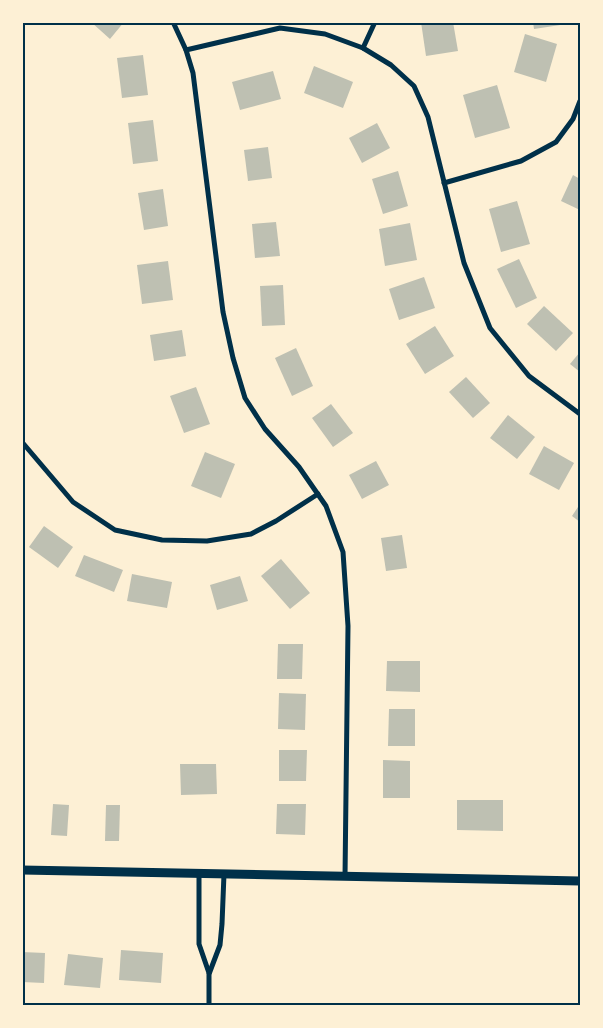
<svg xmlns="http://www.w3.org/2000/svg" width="603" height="1028" font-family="Signika,sans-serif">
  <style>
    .building { fill: #bec0b2 }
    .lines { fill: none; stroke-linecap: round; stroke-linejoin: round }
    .minor { stroke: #003049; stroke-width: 5 }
    .tertiary { stroke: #003049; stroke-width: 9 }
    .neatline { fill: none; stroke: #003049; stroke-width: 2 }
  </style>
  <rect width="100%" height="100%" fill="#fdf0d5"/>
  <g class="building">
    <polygon points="91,22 124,22 110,39"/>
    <polygon points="421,22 453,22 458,51 426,56"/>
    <polygon points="533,22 566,22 567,24 534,29"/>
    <polygon points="525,34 557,44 546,82 514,72"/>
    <polygon points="143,55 148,95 122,98 117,58"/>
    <polygon points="314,66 353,82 343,108 304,93"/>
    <polygon points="273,71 281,99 240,110 232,82"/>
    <polygon points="497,85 510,128 475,138 463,95"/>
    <polygon points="153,120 158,161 133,164 128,123"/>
    <polygon points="377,123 390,148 362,163 349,138"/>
    <polygon points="268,147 272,178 248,181 244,150"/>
    <polygon points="398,171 408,206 383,214 372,179"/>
    <polygon points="573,175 580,179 580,210 561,201"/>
    <polygon points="163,189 168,226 144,230 138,193"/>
    <polygon points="517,201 530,244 501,252 489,209"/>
    <polygon points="276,222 280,256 255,258 252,224"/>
    <polygon points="410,223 417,260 385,266 379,229"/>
    <polygon points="519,259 537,298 516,308 497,269"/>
    <polygon points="168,261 173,300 142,304 137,265"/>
    <polygon points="424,277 435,308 399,320 389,289"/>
    <polygon points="283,285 285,325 262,326 260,286"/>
    <polygon points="544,306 573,333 556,351 527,324"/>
    <polygon points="435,326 454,356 425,374 406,344"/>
    <polygon points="182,330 186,356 154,361 150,335"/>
    <polygon points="296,348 313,386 292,396 275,358"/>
    <polygon points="580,352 580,372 570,364"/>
    <polygon points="466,377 490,403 473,418 449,392"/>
    <polygon points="196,387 210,424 184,433 170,396"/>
    <polygon points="331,404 353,433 333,447 312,418"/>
    <polygon points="508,415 535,437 517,459 490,438"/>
    <polygon points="544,446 574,463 559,490 529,474"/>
    <polygon points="205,452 235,464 221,498 191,486"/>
    <polygon points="376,461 389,485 362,499 349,475"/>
    <polygon points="580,504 580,522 572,516"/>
    <polygon points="44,526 73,547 58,568 29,547"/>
    <polygon points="402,535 407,568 386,571 381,538"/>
    <polygon points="84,555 123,570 114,592 75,576"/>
    <polygon points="281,559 310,593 290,609 261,576"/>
    <polygon points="132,574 172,582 167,608 127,601"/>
    <polygon points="240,576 248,601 217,610 210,585"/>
    <polygon points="278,644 303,644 302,679 277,679"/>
    <polygon points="387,661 420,661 420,692 386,691"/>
    <polygon points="279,693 306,694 305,730 278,729"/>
    <polygon points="389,709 415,709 415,746 388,746"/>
    <polygon points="279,750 307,750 306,781 279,781"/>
    <polygon points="383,760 410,761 410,798 383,798"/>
    <polygon points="180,764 216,764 217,794 181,795"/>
    <polygon points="457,800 503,800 503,831 457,830"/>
    <polygon points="53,804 69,805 67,836 51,835"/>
    <polygon points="277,804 306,804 305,835 276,834"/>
    <polygon points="106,805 120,805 119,841 105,841"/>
    <polygon points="121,950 163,953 161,983 119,980"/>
    <polygon points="22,952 45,953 44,983 22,982"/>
    <polygon points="68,954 103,958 100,988 64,985"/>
  </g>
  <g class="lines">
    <g class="minor">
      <polyline points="173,22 186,50 193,73 223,312 233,358 245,398 265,429 299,467 326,506 343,552 348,626 345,877"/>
      <polyline points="363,48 375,22"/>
      <polyline points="186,50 280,28 325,34 363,48 391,65 414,86 428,117 464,263 490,328 529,376 580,414"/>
      <polyline points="444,183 521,161 556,142 573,119 580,101"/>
      <polyline points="22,442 73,502 115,530 162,540 207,541 251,534 276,521 318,494"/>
      <polyline points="199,874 199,944 209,973"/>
      <polyline points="209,1006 209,974 220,945 222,924 224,874"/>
    </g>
    <polyline class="tertiary" points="22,870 580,881"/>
  </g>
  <rect width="603" height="1028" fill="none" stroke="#fdf0d5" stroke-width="48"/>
  <rect x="24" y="24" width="555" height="980" class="neatline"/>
</svg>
